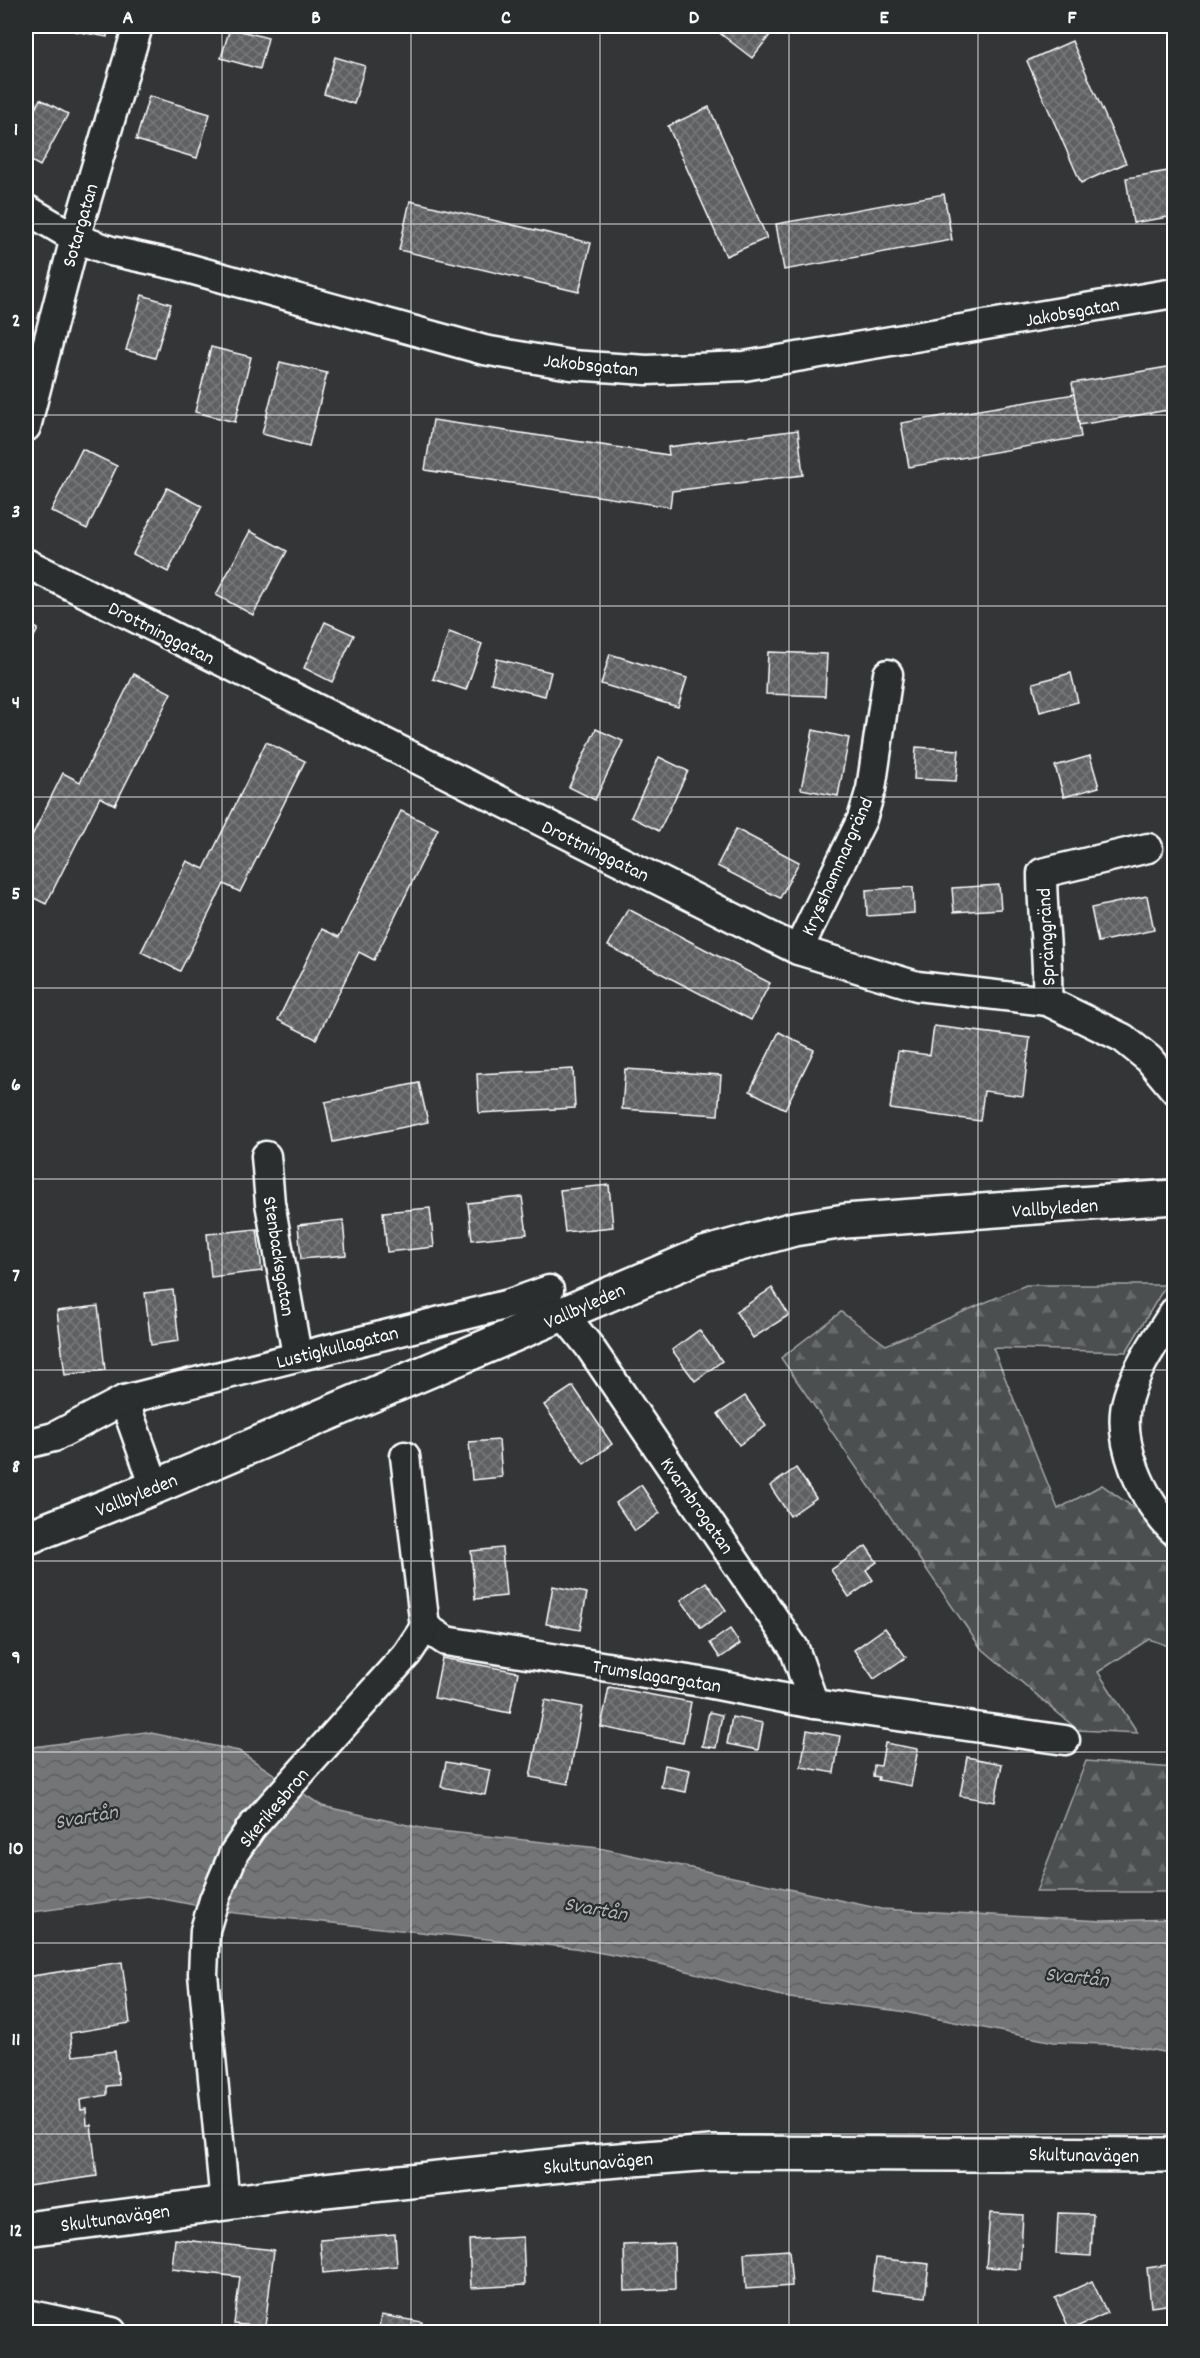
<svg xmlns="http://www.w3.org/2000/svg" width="1200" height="2358" font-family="Dekko,sans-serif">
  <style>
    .forest { fill: url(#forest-firs); stroke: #a6a7a8; stroke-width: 1.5 }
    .water { fill: url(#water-waves); stroke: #abacad; stroke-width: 1.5 }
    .building { fill: url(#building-cross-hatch); stroke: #fff; stroke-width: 1.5 }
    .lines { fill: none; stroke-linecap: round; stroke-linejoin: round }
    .minor-casing { stroke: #fff; stroke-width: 33 }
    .tertiary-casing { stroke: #fff; stroke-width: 38 }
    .secondary-casing { stroke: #fff; stroke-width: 38 }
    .minor { stroke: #2a2d2e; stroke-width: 28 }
    .tertiary { stroke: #2a2d2e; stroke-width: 33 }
    .secondary { stroke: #2a2d2e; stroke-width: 33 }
    .grid { fill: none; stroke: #fff; stroke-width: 1.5; stroke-opacity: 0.55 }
    .labels { text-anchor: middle; stroke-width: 4.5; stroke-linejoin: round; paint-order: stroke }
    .street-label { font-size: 20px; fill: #fff; stroke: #2a2d2e }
    .water-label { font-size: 21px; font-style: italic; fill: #b2b3b4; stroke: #2a2d2e }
    .neatline { fill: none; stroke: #fff; stroke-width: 2 }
    .grid-label { font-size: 20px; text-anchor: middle; font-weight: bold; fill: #fff }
  </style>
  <defs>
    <pattern id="forest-firs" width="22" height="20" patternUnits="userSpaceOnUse" patternTransform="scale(1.5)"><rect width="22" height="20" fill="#4c4f50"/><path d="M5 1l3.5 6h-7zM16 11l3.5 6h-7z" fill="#67696a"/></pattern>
    <pattern id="water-waves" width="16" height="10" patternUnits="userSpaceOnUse" patternTransform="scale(1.5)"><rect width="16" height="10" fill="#737576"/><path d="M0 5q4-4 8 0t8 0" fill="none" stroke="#606061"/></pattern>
    <pattern id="building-cross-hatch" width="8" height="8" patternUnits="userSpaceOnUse" patternTransform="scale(1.5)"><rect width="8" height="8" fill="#5f6162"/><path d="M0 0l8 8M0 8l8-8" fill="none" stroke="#77797a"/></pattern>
  </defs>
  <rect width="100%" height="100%" fill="#333536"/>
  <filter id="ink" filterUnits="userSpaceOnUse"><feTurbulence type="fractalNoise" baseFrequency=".0167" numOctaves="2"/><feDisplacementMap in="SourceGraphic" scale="12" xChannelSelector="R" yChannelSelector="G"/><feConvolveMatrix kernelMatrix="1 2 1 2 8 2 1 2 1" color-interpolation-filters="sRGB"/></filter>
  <g filter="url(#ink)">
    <g class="forest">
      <polygon points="1026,1285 1166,1285 1126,1352 993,1348 1058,1509 1102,1485 1174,1537 1174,1648 1149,1639 1098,1672 1138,1733 1078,1730 980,1647 781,1358 841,1312 886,1345"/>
      <polygon points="1086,1761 1174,1768 1174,1892 1036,1892"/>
    </g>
    <polygon class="water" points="146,1732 239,1751 322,1806 430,1830 599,1848 881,1909 1103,1921 1174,1919 1174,2054 1126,2045 1054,2042 900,2011 789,1998 661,1964 575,1948 235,1913 148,1896 26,1913 26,1748"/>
    <g class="building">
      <polygon points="75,26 109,26 107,37 74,31"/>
      <polygon points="715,26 777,26 752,58 713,28"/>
      <polygon points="230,28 268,38 260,69 221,58"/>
      <polygon points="1072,41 1126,163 1081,183 1027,61"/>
      <polygon points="335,57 365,66 354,104 324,94"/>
      <polygon points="149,96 210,114 197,158 136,140"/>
      <polygon points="40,99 68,114 40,166 26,158 26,127"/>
      <polygon points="709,107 767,238 726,256 668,126"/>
      <polygon points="1174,170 1174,216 1133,223 1126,178"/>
      <polygon points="944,194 952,240 784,270 776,224"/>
      <polygon points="410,201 591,243 579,292 399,250"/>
      <polygon points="142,295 171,304 155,358 126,350"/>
      <polygon points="211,347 251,357 235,422 195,412"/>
      <polygon points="280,362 327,373 309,446 262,434"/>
      <polygon points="1174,366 1174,409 1079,425 1072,383"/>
      <polygon points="1074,394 1081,437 909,467 901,423"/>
      <polygon points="433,420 669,455 668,447 798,430 803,475 672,491 670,507 425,470"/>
      <polygon points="82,449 117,466 87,529 51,511"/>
      <polygon points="167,488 202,506 168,572 133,554"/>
      <polygon points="250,531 287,551 253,615 216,595"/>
      <polygon points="26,622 38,629 26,652"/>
      <polygon points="325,622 354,635 332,682 304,668"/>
      <polygon points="449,632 482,644 466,690 433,679"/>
      <polygon points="768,652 827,654 825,696 766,694"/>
      <polygon points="610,654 687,678 678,707 601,684"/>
      <polygon points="497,659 551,672 545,696 491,683"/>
      <polygon points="1071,673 1078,702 1040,712 1033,683"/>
      <polygon points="134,674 171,693 115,805 100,797 46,904 26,894 26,848 63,773 80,782"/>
      <polygon points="596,729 623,741 595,800 569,787"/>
      <polygon points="813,730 849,738 838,796 801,789"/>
      <polygon points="266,742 305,761 240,892 224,884 180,971 141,952 187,861 204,869"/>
      <polygon points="916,747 959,750 956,781 914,779"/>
      <polygon points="1090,756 1099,787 1064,797 1055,766"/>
      <polygon points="659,757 688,771 659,831 631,817"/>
      <polygon points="401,811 438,829 374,960 359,952 316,1039 278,1020 322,929 339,937"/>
      <polygon points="736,829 799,862 780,898 717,866"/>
      <polygon points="999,885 1001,909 954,912 952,888"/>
      <polygon points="913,887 914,913 867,916 866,890"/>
      <polygon points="1147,896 1154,930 1098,942 1091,908"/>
      <polygon points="628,909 770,983 751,1020 608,946"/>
      <polygon points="934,1026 1030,1038 1023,1096 984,1091 980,1121 890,1109 898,1051 930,1055"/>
      <polygon points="779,1032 814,1050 785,1109 750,1091"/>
      <polygon points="573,1069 575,1108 479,1113 477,1074"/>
      <polygon points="625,1069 721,1075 718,1115 622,1109"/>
      <polygon points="419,1083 428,1122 333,1142 325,1102"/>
      <polygon points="609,1185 613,1227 565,1232 560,1190"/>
      <polygon points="522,1197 527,1234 472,1240 468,1203"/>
      <polygon points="430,1208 434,1247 387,1252 383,1212"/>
      <polygon points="343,1220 346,1255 301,1259 298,1225"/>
      <polygon points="257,1229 262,1271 211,1277 207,1234"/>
      <polygon points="772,1288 789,1315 753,1338 736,1312"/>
      <polygon points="173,1290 179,1341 151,1345 145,1293"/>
      <polygon points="98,1306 105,1370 65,1375 57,1311"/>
      <polygon points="699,1330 722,1361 695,1381 672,1350"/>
      <polygon points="573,1386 612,1444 584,1464 544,1405"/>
      <polygon points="745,1396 766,1426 739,1445 718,1414"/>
      <polygon points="499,1440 502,1477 472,1480 469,1442"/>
      <polygon points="796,1468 816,1498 790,1516 770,1486"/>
      <polygon points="641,1485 660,1513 635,1531 616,1503"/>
      <polygon points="866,1546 877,1562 866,1570 873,1580 849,1597 831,1570"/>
      <polygon points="502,1548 506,1596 475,1599 471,1551"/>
      <polygon points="706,1582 726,1610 701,1628 681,1600"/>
      <polygon points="553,1586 587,1593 580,1630 546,1624"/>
      <polygon points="885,1628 906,1657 874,1679 854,1650"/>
      <polygon points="730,1629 740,1644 720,1658 710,1643"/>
      <polygon points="442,1658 518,1672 510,1713 434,1698"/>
      <polygon points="609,1687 691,1702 683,1743 601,1727"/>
      <polygon points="545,1700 582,1707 568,1784 530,1777"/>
      <polygon points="709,1712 722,1715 716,1748 702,1746"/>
      <polygon points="732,1717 763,1723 758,1750 727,1744"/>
      <polygon points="807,1730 840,1736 834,1773 801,1767"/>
      <polygon points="885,1743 918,1749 911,1786 878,1780 879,1777 873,1776 874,1765 881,1766"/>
      <polygon points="967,1757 1002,1764 995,1802 960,1796"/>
      <polygon points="446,1762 490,1770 485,1795 441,1787"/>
      <polygon points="665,1765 690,1770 686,1792 661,1787"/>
      <polygon points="122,1962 130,2023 70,2033 73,2056 115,2051 119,2085 107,2086 107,2095 80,2100 81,2110 86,2109 87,2125 91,2125 97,2176 28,2186 26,2189 26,1977"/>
      <polygon points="990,2213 1023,2215 1020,2269 986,2267"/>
      <polygon points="1058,2213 1093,2214 1091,2256 1056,2254"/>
      <polygon points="395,2234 397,2266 323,2273 320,2240"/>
      <polygon points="523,2237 525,2285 471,2288 469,2240"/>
      <polygon points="175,2239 274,2250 265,2327 234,2324 240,2277 172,2269"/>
      <polygon points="674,2243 675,2289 625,2291 624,2245"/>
      <polygon points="789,2250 792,2286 746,2289 744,2253"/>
      <polygon points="876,2258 929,2264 925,2297 872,2291"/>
      <polygon points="1174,2264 1174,2304 1151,2307 1147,2268"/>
      <polygon points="1092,2281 1107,2313 1070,2330 1055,2298"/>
      <polygon points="381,2315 422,2322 420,2332 378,2332"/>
    </g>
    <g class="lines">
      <defs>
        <g id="minor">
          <polyline points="26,209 75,238 111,251 176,265 484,350 571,365 647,370 744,366 1174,293"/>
          <polyline points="26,427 75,238 138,26"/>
          <polyline points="26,563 798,950 917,986 1047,1001 1123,1038 1149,1059 1174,1089"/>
          <polyline points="798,950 862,819 871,789 888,674"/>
          <path d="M1047,1001C1049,958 1042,916 1042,873L1148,848"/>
          <polyline points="266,1156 270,1203 297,1355"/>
          <path d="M1174,1312C1157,1339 1137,1366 1128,1397C1115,1439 1143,1503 1174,1531"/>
          <polyline points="564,1315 589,1346 794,1648 814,1704"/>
          <polyline points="124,1400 155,1487"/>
          <polyline points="26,1444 54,1437 124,1400 509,1304 549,1290"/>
          <polyline points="405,1456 425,1627 446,1641 707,1683 814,1704 1065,1740"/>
          <polyline points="225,2203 203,1974 205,1930 214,1900 234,1853 251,1828 407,1654 425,1627"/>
          <polyline points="26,2314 112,2332"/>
        </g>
        <polyline id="tertiary" points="26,2229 325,2190 580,2163 712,2153 1174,2155"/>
        <polyline id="secondary" points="26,1538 155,1487 704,1254 794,1229 845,1221 1174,1197"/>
      </defs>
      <use href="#minor" class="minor-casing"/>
      <use href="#tertiary" class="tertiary-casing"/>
      <use href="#secondary" class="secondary-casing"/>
      <use href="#minor" class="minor"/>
      <use href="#tertiary" class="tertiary"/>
      <use href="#secondary" class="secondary"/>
    </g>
  </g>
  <path class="grid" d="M222,26V2332M411,26V2332M600,26V2332M789,26V2332M978,26V2332M26,224H1174M26,415H1174M26,606H1174M26,797H1174M26,988H1174M26,1179H1174M26,1370H1174M26,1561H1174M26,1752H1174M26,1943H1174M26,2134H1174"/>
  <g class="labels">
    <g class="street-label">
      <text transform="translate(79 225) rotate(-74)" y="7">Sotargatan</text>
      <text transform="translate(1072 311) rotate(-10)" y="7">Jakobsgatan</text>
      <text transform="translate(591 364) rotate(6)" y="7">Jakobsgatan</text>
      <text transform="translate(162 632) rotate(27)" y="7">Drottninggatan</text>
      <text transform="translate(596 850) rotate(26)" y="7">Drottninggatan</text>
      <text transform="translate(836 866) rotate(-66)" y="7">Krysshammargränd</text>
      <text transform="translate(1045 937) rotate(-93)" y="7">Spränggränd</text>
      <text transform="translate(1055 1207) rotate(-4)" y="7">Vallbyleden</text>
      <text transform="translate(280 1256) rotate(81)" y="7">Stenbacksgatan</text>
      <text transform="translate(584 1305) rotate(-24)" y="7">Vallbyleden</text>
      <text transform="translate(337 1346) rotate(-14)" y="7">Lustigkullagatan</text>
      <text transform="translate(136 1494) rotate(-22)" y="7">Vallbyleden</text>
      <text transform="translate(698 1505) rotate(55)" y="7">Kvarnbrogatan</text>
      <text transform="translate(657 1675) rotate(9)" y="7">Trumslagargatan</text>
      <text transform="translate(273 1807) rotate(-50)" y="7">Skerikesbron</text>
      <text transform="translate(1084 2154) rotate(1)" y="7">Skultunavägen</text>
      <text transform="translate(598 2162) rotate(-5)" y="7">Skultunavägen</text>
      <text transform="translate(115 2217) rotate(-8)" y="7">Skultunavägen</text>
    </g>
    <g class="water-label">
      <text transform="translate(86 1816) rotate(-10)" y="7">Svartån</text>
      <text transform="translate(596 1908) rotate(10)" y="7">Svartån</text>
      <text transform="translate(1077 1976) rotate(6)" y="7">Svartån</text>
    </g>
  </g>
  <rect width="1200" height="2358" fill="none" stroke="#2a2d2e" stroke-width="66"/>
  <rect x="33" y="33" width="1134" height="2292" class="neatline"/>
  <g class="grid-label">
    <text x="128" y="23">A</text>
    <text x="316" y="23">B</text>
    <text x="506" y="23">C</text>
    <text x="694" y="23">D</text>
    <text x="884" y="23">E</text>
    <text x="1072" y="23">F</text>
    <text x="16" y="135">1</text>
    <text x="16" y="326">2</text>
    <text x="16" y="517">3</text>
    <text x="16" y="708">4</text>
    <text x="16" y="899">5</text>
    <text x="16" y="1090">6</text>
    <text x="16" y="1281">7</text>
    <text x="16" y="1472">8</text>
    <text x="16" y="1663">9</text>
    <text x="16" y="1854">10</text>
    <text x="16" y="2045">11</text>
    <text x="16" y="2236">12</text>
  </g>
</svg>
